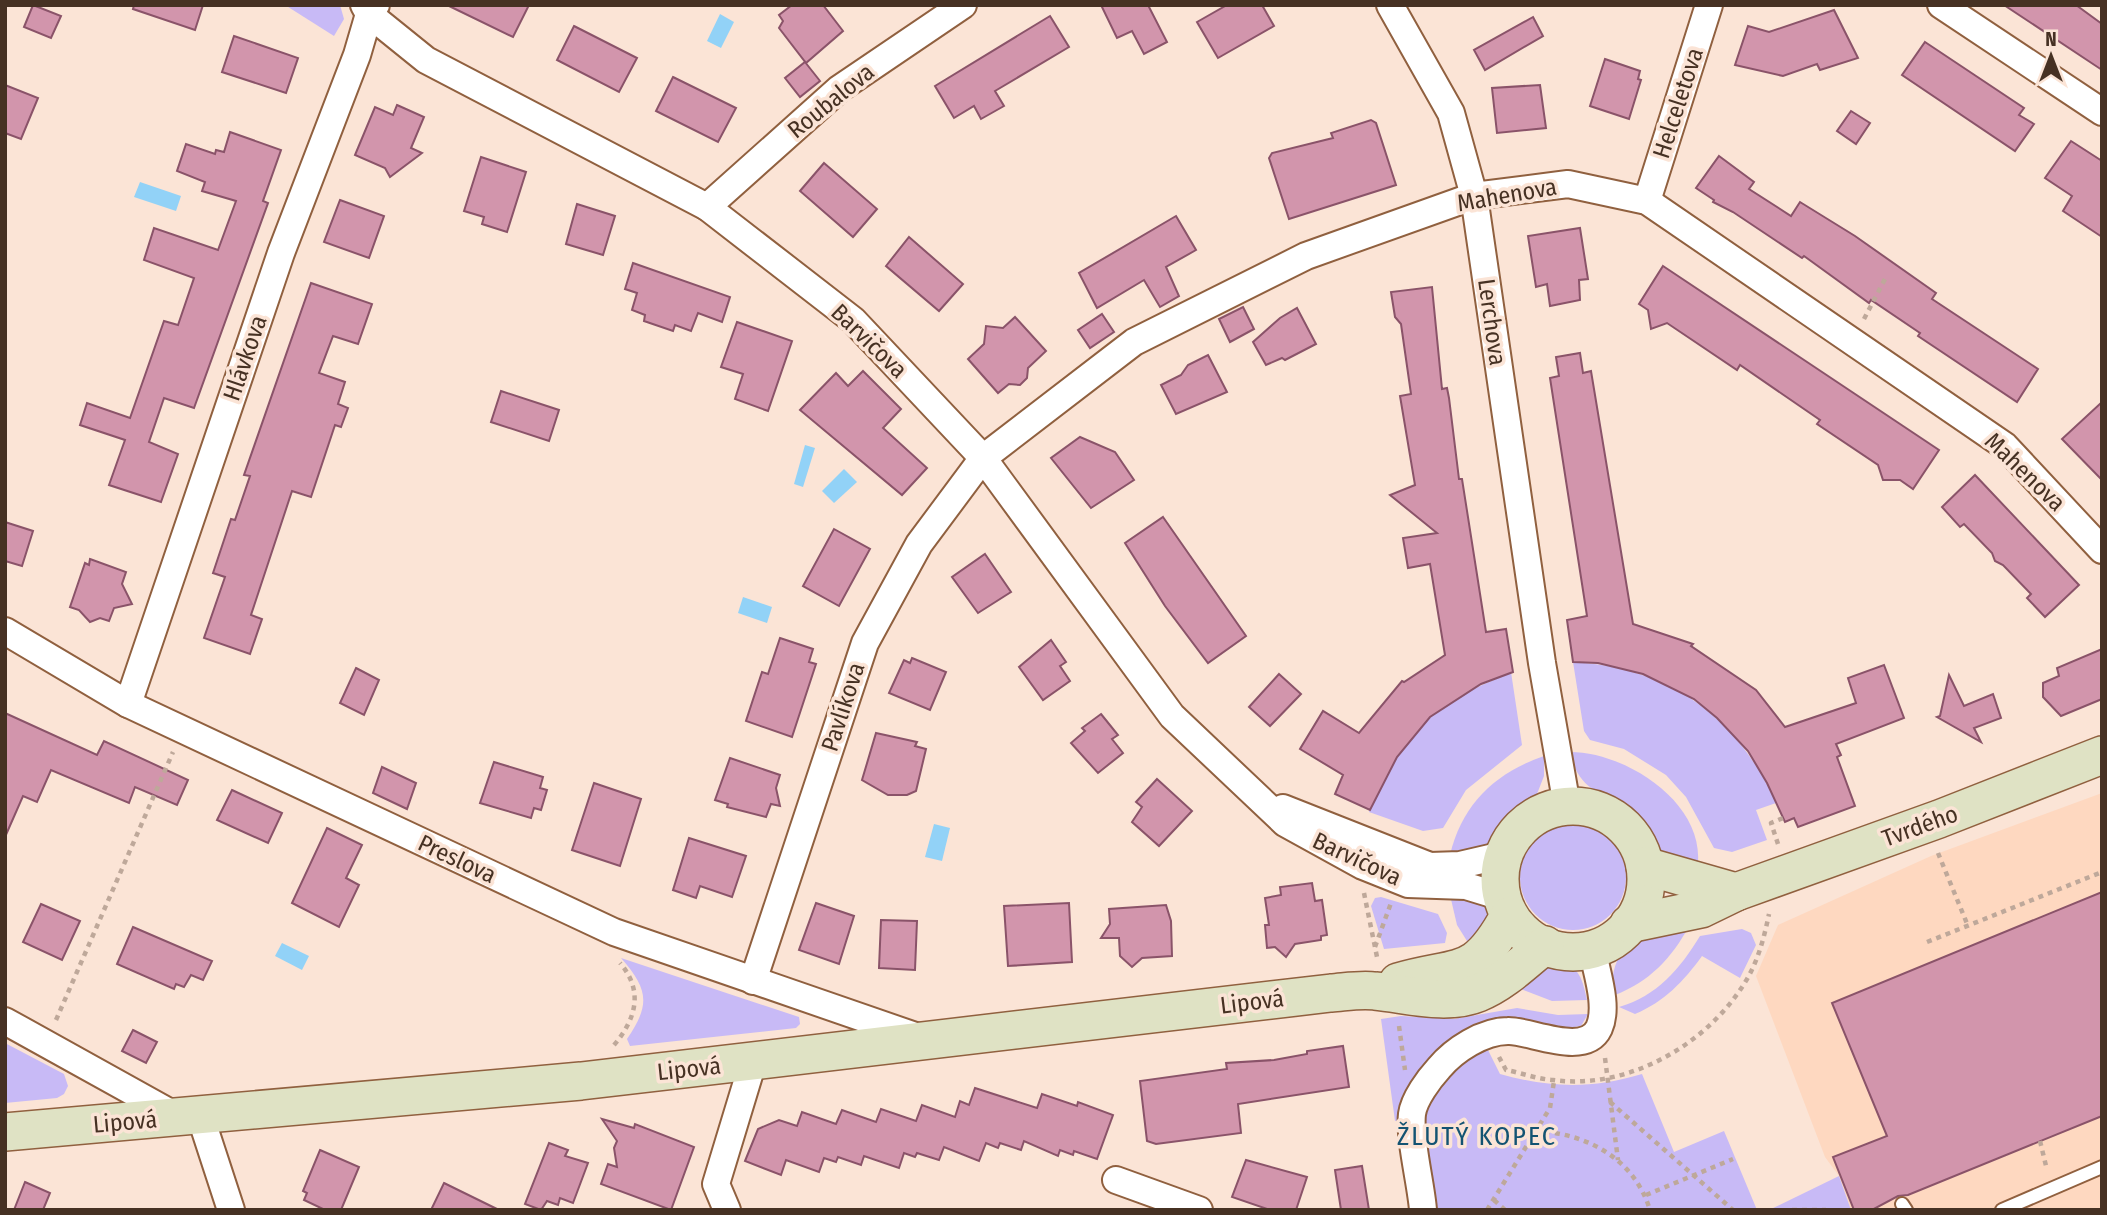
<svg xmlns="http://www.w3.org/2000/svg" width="2107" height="1215" font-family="'Fira Sans Condensed',sans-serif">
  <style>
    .built { fill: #fed8c0 }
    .green { fill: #c8baf6 }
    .water { fill: #92d2f7 }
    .building { fill: #d295ac; stroke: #8a5369; stroke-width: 2 }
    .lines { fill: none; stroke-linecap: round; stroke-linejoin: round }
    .lane-casing { stroke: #90603f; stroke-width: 16 }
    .street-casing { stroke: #90603f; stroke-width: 30 }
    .secondary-casing { stroke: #90603f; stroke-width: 40 }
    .path { stroke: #bea89a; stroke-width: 4.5; stroke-dasharray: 5 5; stroke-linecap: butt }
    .lane { stroke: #fff; stroke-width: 12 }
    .street { stroke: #fff; stroke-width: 26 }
    .secondary { stroke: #dfe2c4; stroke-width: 37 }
    .labels { text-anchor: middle; stroke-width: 7; stroke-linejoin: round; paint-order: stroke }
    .street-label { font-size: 24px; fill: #463123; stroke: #fbe4d6 }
    .neighbourhood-label { font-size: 26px; letter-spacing: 2px; fill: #135372; stroke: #fbe4d6 }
  </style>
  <rect width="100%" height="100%" fill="#fbe4d6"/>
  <polygon class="built" points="2102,793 2102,1210 1851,1210 1839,1176 1825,1157 1756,976 1778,925 1931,856"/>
  <g class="green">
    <polygon points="285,5 340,5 344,19 334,36"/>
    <path d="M1573,662C1668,667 1737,716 1776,803L1756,810L1767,840L1732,852L1714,848L1686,797L1666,775L1624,749L1590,740L1584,731Z"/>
    <path d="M1511,672L1522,745L1466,790L1443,828L1423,831L1369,812C1379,772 1413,726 1447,703C1466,691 1490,682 1511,672Z"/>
    <path d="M1570,752C1627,752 1709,805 1697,870C1684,865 1668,861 1658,850C1647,838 1641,823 1628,811C1600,788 1580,794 1570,752Z"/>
    <path d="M1544,756V776L1537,794L1484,847L1450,855C1462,804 1495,773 1544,756Z"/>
    <circle cx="1573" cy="877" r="53"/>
    <polygon points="1450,895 1483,902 1491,913 1472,949 1457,925"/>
    <polygon points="1381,897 1438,914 1447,933 1445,943 1384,949 1371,906 1375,898"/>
    <path d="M1689,926C1672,958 1649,982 1615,995C1606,971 1624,938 1649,932C1662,928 1676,928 1689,926Z"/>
    <path d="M1742,929L1751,933L1756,945L1740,978L1702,956C1684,981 1664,1002 1635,1014L1619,1007C1657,996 1680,969 1700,936Z"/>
    <path d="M621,958L799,1017L800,1024L796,1028L630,1046L627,1039C651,1004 648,989 621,958Z"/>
    <path d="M1548,964C1578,963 1581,973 1587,1000L1552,1001L1513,986Z"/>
    <polygon points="1517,1008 1558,1015 1588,1014 1581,1026 1561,1029 1502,1019 1402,1120 1395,1121 1381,1019 1401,1016 1454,1019"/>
    <polygon points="5,1043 64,1074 68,1086 64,1094 57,1098 5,1103"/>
    <path d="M1487,1048L1500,1074C1550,1088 1592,1089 1642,1074L1674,1152L1724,1131L1757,1210H1434L1424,1119C1431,1087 1459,1063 1487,1048Z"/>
    <polygon points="1839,1176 1851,1210 1769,1210"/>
  </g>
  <g class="water">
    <polygon points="720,14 734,22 721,48 707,41"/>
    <polygon points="140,182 181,196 176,211 134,197"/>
    <polygon points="805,445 815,448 803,487 794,484"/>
    <polygon points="844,469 857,482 834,503 822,491"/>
    <polygon points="743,597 772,607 767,623 738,613"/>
    <polygon points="934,824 950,828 942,861 925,857"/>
    <polygon points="282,943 309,956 302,970 275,956"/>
  </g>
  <g class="building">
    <polygon points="33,5 61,16 51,38 24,27"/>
    <polygon points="134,5 203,5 195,30 133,9"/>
    <polygon points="447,5 529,5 513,37"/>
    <polygon points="792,5 823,5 843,31 806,63 779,28 783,21 779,15"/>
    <polygon points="1101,5 1148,5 1167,42 1144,54 1132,31 1117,38"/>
    <polygon points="1227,5 1262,5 1274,26 1218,58 1197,22"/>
    <polygon points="2004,5 2076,5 2102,24 2102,70"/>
    <polygon points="1834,10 1858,58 1820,70 1817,64 1783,76 1735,65 1748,26 1769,32"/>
    <polygon points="1050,16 1069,47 995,91 1004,106 981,119 974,106 954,118 935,86"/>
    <polygon points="1533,17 1543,36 1485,70 1474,50"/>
    <polygon points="574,26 637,58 619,92 557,60"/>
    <polygon points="234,36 298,58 286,93 222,72"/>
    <polygon points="1925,42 2024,108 2019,115 2034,124 2015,151 1902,75"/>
    <polygon points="1605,59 1640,71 1638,79 1641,80 1629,119 1590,106"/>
    <polygon points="805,62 820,81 800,97 785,78"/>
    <polygon points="673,77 736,108 718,142 656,111"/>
    <polygon points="5,85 38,98 21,139 5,133"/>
    <polygon points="1540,85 1546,128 1497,133 1492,88"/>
    <polygon points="397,105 424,117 411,148 422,153 390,177 385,168 355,155 375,107 393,115"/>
    <polygon points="1851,111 1870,123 1856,144 1837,131"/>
    <polygon points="1371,120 1376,123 1396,185 1289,219 1269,158 1272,153 1333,138 1331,133"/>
    <polygon points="230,132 281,150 263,201 268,203 194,408 164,398 149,442 178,454 161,502 109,485 125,440 80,425 87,403 130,418 164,321 178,325 194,278 144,260 154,228 218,250 236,201 202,191 205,182 177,171 186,144 215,154 216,150 224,152"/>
    <polygon points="2071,141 2102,161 2102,237 2063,211 2072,196 2045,178"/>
    <polygon points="1719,156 1754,182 1749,189 1791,216 1800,202 1855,236 1936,293 1932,299 2038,369 2017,402 1918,336 1920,333 1871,300 1869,303 1804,256 1802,258 1733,212 1713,202 1714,200 1696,188"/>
    <polygon points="481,157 526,172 507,232 482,224 484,217 464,211"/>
    <polygon points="824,163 877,209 853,237 800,191"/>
    <polygon points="340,200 384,216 369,258 324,242"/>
    <polygon points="577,204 615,216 603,255 566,244"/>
    <polygon points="1176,216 1196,250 1166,267 1179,296 1160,307 1144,280 1097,308 1079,273"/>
    <polygon points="1580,228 1588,279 1579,280 1580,300 1550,306 1547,284 1536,287 1528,236"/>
    <polygon points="909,237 963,284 939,311 886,266"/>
    <polygon points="633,263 730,297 722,322 698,313 691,331 675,325 673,331 644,321 645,315 632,310 637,293 625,289"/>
    <polygon points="1663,266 1939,450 1913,489 1900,480 1883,480 1878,465 1817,424 1820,420 1740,365 1737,370 1667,323 1651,329 1648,310 1639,304"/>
    <polygon points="311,283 372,304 358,344 333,336 319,373 345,382 338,404 348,408 341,427 335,425 311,497 292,491 251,615 262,619 250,654 204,638 225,577 213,573 231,519 235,520 250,476 244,475"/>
    <polygon points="1432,287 1442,389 1447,388 1449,398 1459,479 1462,479 1486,632 1506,629 1513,672 1481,684 1430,717 1397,757 1370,810 1335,794 1343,775 1300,749 1323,711 1359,733 1402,681 1404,682 1445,655 1430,564 1408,568 1403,538 1437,533 1390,495 1415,485 1400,396 1411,394 1401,324 1395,317 1391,292"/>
    <polygon points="1243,307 1254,329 1230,342 1219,319"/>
    <polygon points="1297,308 1316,344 1285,360 1282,358 1266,365 1253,342 1280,318"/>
    <polygon points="1102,314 1114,332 1090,348 1078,330"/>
    <polygon points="1015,317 1046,351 1028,368 1027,378 1020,385 1009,384 998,393 968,359 984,344 986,326 1003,328"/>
    <polygon points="737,322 792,341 768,411 735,399 743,374 721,367"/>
    <polygon points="1580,353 1583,373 1591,371 1633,624 1693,644 1691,646 1756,690 1785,727 1856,703 1848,678 1884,665 1904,718 1836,744 1841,755 1837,757 1855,806 1798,827 1794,818 1785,822 1767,783 1748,751 1717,718 1694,699 1643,674 1598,663 1573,662 1567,620 1587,616 1550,378 1559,376 1556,357"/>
    <polygon points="1208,355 1227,392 1176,414 1161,385 1181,375 1188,365"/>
    <polygon points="863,371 901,409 883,428 927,468 902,495 800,410 836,373 848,386"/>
    <polygon points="501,391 559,410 549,441 491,422"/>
    <polygon points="2102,402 2102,480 2062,439"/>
    <polygon points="1080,437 1115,452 1134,480 1091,508 1051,458"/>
    <polygon points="1975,475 2079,585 2045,617 2027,598 2031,594 2003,565 1995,561 1992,553 1964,524 1960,527 1942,507"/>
    <polygon points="1163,517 1246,636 1208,663 1165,606 1125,543"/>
    <polygon points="5,522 33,531 22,566 5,561"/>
    <polygon points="834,529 870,549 839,606 803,586"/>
    <polygon points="985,554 1011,592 978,613 952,577"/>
    <polygon points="90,559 126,572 122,584 132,604 114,608 109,621 100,618 90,622 79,610 70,607 85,563 89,565"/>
    <polygon points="780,638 813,649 809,662 816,664 792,737 746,721 762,672 768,674"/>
    <polygon points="1051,640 1066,662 1060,666 1070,681 1043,700 1019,667"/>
    <polygon points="2102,649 2102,699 2061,716 2043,697 2043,683 2059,676 2057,668"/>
    <polygon points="912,658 946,672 930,710 889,693 904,660 910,663"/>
    <polygon points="356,668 379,680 364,715 340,703"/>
    <polygon points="1279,674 1301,694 1270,726 1249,707"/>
    <polygon points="1949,675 1964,706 1993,694 2001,718 1974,728 1981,742 1937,717 1940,716"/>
    <polygon points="5,713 97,755 104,741 188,780 177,805 135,787 129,803 51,770 37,802 23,796 5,837"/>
    <polygon points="1101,714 1118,735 1112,739 1123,753 1098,773 1071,743 1085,731 1082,728"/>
    <polygon points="876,733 917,742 915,746 926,749 916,791 907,795 888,795 862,780"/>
    <polygon points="730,758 780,775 776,788 780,806 771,804 766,817 727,807 728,804 715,800"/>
    <polygon points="494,762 543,777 540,788 547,790 541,810 534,808 531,818 480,803"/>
    <polygon points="382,767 416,783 407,809 373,793"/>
    <polygon points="1157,779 1192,811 1159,846 1132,822 1142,807 1136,802"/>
    <polygon points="594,783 641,799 620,866 572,850"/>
    <polygon points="232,790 282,813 268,843 217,820"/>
    <polygon points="327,828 362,845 346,878 359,885 339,927 292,903"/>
    <polygon points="689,838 746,856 732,897 700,886 696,898 673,890"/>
    <polygon points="1312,883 1315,901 1322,900 1327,935 1321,936 1321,940 1295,944 1286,957 1275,947 1267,948 1265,925 1269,925 1265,898 1281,895 1280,887"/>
    <polygon points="2102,892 2102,1116 1908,1195 1898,1196 1872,1210 1854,1210 1833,1157 1887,1136 1832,1003"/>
    <polygon points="816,903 854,916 839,964 799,950"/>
    <polygon points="1069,903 1072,962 1008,966 1004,906"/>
    <polygon points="41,904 80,921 62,960 23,942"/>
    <polygon points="1166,905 1171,921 1172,956 1142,958 1132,967 1120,956 1119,938 1101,938 1110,924 1109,909"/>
    <polygon points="881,920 917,921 915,970 879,968"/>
    <polygon points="133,927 212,961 203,980 191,975 184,987 176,984 174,989 117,964"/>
    <polygon points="133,1030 157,1042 146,1063 122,1051"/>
    <polygon points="1343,1046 1349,1087 1238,1104 1241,1133 1156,1144 1147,1141 1140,1081 1227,1069 1226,1063 1274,1060 1307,1054 1307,1051"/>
    <polygon points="975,1088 1037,1108 1042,1094 1077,1106 1078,1102 1113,1115 1097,1159 1074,1151 1073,1155 1060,1150 1058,1156 1024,1141 1021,1150 1000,1143 998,1148 986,1143 979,1161 944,1147 939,1160 917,1153 915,1157 904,1153 899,1168 864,1156 861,1165 838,1157 836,1162 824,1158 819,1172 786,1160 781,1175 745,1161 758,1129 779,1120 797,1126 802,1112 836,1124 842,1110 876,1122 881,1109 916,1121 922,1105 955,1117 960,1101 969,1105"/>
    <polygon points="602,1119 634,1128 635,1124 694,1147 671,1210 601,1184 608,1164 617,1167 614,1148 617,1141"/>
    <polygon points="549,1143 568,1150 565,1156 588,1163 573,1203 560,1198 558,1205 547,1201 541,1210 525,1204"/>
    <polygon points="320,1150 359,1167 341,1210 325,1210 304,1200 307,1193 303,1191"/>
    <polygon points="1246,1160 1307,1177 1296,1210 1270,1210 1232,1197"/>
    <polygon points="1362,1166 1369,1210 1341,1210 1335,1170"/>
    <polygon points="25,1182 50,1193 43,1210 14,1210"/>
    <polygon points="444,1183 499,1210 431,1210"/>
  </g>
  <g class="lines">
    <defs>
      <g id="lane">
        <polyline points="1902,1204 1906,1210"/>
        <polyline points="2002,1210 2102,1167"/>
      </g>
      <g id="street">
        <polyline points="364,5 369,14 426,60 707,207 853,320 983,458 1172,716 1285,823 1363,866 1408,884 1466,886 1502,897"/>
        <polyline points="1390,5 1451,113 1474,196 1542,663 1567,806"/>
        <polyline points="1941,5 2102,112"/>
        <polyline points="1647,201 1709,5"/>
        <polyline points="707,207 839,89 963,5"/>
        <polyline points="5,631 128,704 614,932 921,1038"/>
        <polyline points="128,704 281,253 357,55 369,14 376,5"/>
        <polyline points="1283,808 1430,866 1460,865 1503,855"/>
        <polyline points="753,981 865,643 919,544 983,458 1134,342 1306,256 1474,196 1568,184 1647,201 2005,446 2102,550"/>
        <polyline points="5,1021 178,1117"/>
        <polyline points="200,1115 231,1210"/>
        <polyline points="1116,1180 1199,1210"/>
        <polyline points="727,1210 716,1184 753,1062"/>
        <path d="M1423,1210C1421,1183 1409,1139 1412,1114C1414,1099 1429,1079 1439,1068C1454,1050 1483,1031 1508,1031C1529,1030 1585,1058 1599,1028C1609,1006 1596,971 1592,948"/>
      </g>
      <g id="secondary">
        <circle cx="1573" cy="879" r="73"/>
        <polyline points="1645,866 1736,892"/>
        <polyline points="1629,924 1701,909 1736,892 1939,819 2102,755"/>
        <path d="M1398,982C1460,964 1474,980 1509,916"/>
        <path d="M5,1132L581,1081L1331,993C1345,992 1361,989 1375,991C1407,994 1446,1006 1478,993C1503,983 1524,962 1545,945"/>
      </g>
    </defs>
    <use href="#lane" class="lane-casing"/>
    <use href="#street" class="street-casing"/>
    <use href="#secondary" class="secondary-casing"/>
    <g class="path">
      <polyline points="1864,319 1885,279"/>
      <polyline points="1778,844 1771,823 1783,818"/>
      <polyline points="1938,853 1968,926"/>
      <polyline points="1364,893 1377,957"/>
      <polyline points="1927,942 2102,872"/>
      <polyline points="1375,947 1391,903"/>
      <polyline points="56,1020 173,752"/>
      <polyline points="1399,1026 1405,1070"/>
      <path d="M614,1045C636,1019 644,991 620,963"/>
      <path d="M1499,1057L1506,1070C1522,1073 1537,1079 1553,1080C1627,1090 1705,1046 1744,984C1758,962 1764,938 1769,914"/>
      <polyline points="1605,1058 1618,1160"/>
      <polyline points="1610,1102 1733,1210"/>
      <path d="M1535,1131C1586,1133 1634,1158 1650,1210"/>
      <polyline points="2040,1141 2047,1170"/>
      <polyline points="1646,1195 1733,1159"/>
      <polyline points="1494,1200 1505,1210"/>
      <polyline points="1487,1210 1550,1108 1554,1081"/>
      <polyline points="1792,1210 1826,1210"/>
    </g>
    <use href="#lane" class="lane"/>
    <use href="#street" class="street"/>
    <use href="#secondary" class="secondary"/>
  </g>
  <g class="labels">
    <g class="street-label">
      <text transform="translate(831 101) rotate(-39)" y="8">Roubalova</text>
      <text transform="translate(1678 103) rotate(-72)" y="8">Helceletova</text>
      <text transform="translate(1507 195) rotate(-10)" y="8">Mahenova</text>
      <text transform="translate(1492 322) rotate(82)" y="8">Lerchova</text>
      <text transform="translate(869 341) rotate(44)" y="8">Barvičova</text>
      <text transform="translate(245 358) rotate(-71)" y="8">Hlávkova</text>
      <text transform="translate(2025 472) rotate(44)" y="8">Mahenova</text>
      <text transform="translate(843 707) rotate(-72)" y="8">Pavlíkova</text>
      <text transform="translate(1920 826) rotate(-20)" y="8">Tvrdého</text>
      <text transform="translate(457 859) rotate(25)" y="8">Preslova</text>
      <text transform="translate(1357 859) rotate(25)" y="8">Barvičova</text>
      <text transform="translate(1252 1002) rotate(-7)" y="8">Lipová</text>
      <text transform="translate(689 1069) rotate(-6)" y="8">Lipová</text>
      <text transform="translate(125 1122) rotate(-5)" y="8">Lipová</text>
    </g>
    <g class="neighbourhood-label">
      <text x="1477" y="1145">ŽLUTÝ KOPEC</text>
    </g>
  </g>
  <rect width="2107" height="1215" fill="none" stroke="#463123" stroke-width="14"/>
  <g transform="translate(2051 56)" stroke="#fbe4d6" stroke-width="5" paint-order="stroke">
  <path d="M0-5L12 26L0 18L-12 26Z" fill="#463123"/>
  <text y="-10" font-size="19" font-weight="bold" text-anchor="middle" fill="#463123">N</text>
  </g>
</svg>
